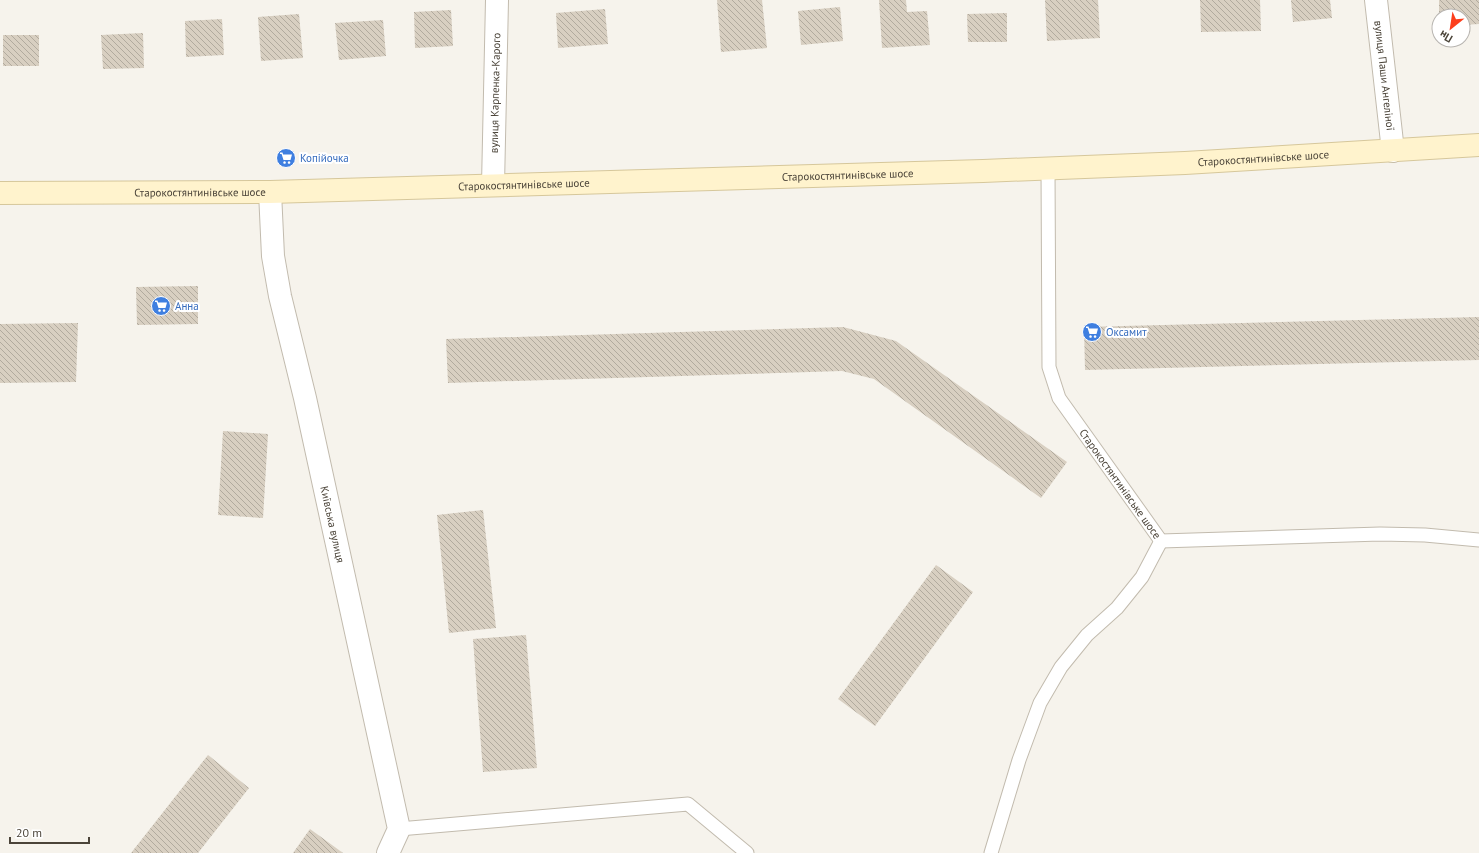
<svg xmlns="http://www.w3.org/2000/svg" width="1479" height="853" font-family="'PT Sans',sans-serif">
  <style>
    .building { fill: url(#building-back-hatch) }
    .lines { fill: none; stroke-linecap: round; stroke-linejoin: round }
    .service-casing { stroke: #c2bbae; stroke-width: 15 }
    .minor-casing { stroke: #c2bbae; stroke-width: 24 }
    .secondary-casing { stroke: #d6c79b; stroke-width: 24 }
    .service { stroke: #fff; stroke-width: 13 }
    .minor { stroke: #fff; stroke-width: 22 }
    .secondary { stroke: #fff3cd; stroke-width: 22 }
    .labels { text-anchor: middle; stroke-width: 4; stroke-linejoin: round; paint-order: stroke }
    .street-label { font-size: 11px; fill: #4b4439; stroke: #fff }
    .shop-label { font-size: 11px; fill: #366cbe; stroke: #fff; text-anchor: start }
  </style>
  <defs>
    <pattern id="building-back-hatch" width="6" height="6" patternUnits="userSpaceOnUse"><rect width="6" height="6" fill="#d8cfc1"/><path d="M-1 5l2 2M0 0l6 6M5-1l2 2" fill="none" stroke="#b1aa9e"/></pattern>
  </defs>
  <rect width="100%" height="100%" fill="#f6f3ec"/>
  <g class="building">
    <polygon points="717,0 762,0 767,48 721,52"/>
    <polygon points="879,0 906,0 907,12 927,11 930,45 882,48"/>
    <polygon points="1045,0 1098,0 1100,38 1047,41"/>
    <polygon points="1200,0 1260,0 1261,31 1201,32"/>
    <polygon points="1291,0 1330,0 1332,18 1293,22"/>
    <polygon points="1439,0 1479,0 1479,24 1463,25 1463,16 1439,16"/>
    <polygon points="840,7 843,41 801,45 798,11"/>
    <polygon points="605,9 608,44 558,48 556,13"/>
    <polygon points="451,10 453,46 415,48 414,12"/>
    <polygon points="1007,13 1007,42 968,42 967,14"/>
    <polygon points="299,14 303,58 261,61 258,17"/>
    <polygon points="222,19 224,55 186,57 185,21"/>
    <polygon points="383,20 386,56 339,60 335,23"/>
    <polygon points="143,33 144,68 103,69 101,35"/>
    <rect x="3" y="35" width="36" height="31"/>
    <polygon points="198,286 198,324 137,325 136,287"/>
    <polygon points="1479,317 1479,360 1085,370 1084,327"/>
    <polygon points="78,323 76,382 0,383 0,324"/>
    <polygon points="843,327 896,341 1067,462 1041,498 874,379 842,371 448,383 446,339"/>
    <polygon points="223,431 268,434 263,518 218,515"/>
    <polygon points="483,510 496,628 449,633 437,515"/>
    <polygon points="936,565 973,592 875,726 838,699"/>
    <polygon points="526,635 537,768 483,772 473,639"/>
    <polygon points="208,755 249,788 198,853 131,853"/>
    <polygon points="310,829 343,853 293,853"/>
  </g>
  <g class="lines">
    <defs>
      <g id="service">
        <path id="s1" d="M1048,169L1049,367L1059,398L1161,541"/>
        <polyline points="1161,541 1380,534 1425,535 1479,540"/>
        <polyline points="399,829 688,804 747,853"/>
        <polyline points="991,853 1019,760 1040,703 1061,667 1087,635 1117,608 1142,577 1161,541"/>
      </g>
      <g id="minor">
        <path id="s2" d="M1376,0L1393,151"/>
        <path id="s3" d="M493,185L497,0"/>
        <path id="s4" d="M270,192L273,256L280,296L305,398L399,829L388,853"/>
      </g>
      <g id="secondary">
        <path id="s5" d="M0,193L270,192L983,171L1185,163L1479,145"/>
      </g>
    </defs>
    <use href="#service" class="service-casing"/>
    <use href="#minor" class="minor-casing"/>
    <use href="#secondary" class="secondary-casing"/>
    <use href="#service" class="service"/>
    <use href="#minor" class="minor"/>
    <use href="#secondary" class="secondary"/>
  </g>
  <defs>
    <symbol id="supermarket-disc" viewBox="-11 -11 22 22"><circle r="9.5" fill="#3f7fe0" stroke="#fff"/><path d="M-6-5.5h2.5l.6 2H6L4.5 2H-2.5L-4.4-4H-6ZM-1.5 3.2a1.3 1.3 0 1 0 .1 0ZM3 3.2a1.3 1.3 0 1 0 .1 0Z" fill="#fff"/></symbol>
  </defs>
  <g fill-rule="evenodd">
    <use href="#supermarket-disc" x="275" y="147" width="22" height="22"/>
    <use href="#supermarket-disc" x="150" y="295" width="22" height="22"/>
    <use href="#supermarket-disc" x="1081" y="321" width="22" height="22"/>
  </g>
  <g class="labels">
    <g class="street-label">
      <text dy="4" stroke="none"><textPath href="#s2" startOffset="76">вулиця Паши Ангеліної</textPath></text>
      <text dy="4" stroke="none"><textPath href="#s3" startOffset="92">вулиця Карпенка-Карого</textPath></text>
      <text dy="4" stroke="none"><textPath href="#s5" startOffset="1264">Старокостянтинівське шосе</textPath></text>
      <text dy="4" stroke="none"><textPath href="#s5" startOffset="848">Старокостянтинівське шосе</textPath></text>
      <text dy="4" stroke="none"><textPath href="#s5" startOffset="524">Старокостянтинівське шосе</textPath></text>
      <text dy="4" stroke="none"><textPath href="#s5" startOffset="200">Старокостянтинівське шосе</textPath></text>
      <text dy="4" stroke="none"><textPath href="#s1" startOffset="336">Старокостянтинівське шосе</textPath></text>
      <text dy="4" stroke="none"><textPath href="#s4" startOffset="339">Київська вулиця</textPath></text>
    </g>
    <g class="shop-label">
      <text x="300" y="162">Копійочка</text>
      <text x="175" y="310">Анна</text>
      <text x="1106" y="336">Оксамит</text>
    </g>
  </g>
  <g transform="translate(1451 28) rotate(210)"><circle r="19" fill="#ffffff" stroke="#b7b4b0"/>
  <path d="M0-3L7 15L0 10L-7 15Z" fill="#fc3f1d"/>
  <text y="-6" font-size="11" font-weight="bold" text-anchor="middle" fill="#4b4439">Пн</text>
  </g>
  <path d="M10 837v6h79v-6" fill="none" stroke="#4b4439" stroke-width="2"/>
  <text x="16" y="837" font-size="12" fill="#4b4439" stroke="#ffffff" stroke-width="3" paint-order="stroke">20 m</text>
</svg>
